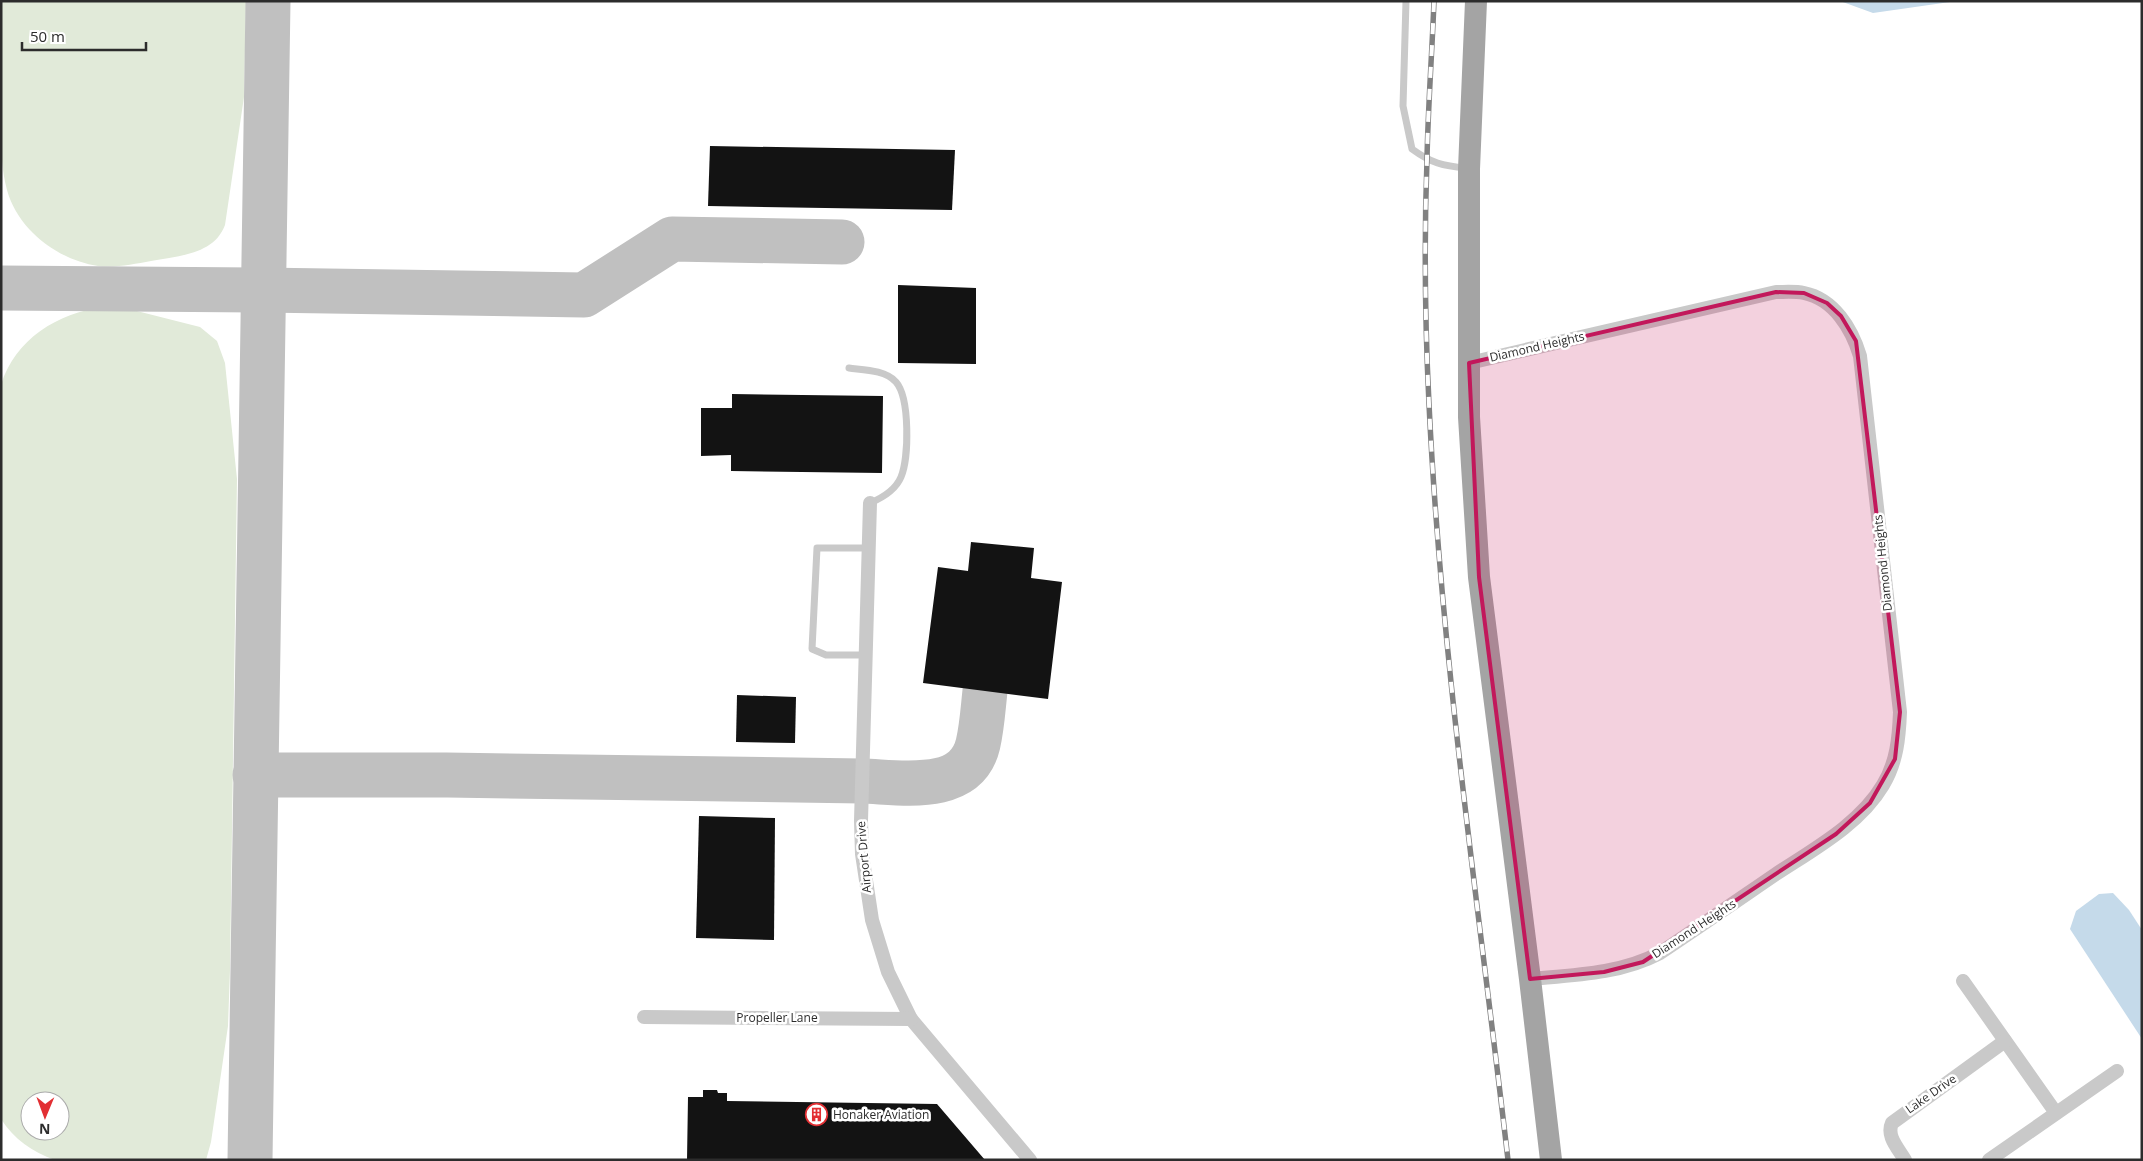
<svg xmlns="http://www.w3.org/2000/svg" width="2143" height="1161" font-family="'Open Sans',sans-serif">
  <style>
    .green { fill: #e1ead9; fill-rule: evenodd }
    .water { fill: #c5daea }
    .lines { fill: none; stroke-linecap: round; stroke-linejoin: round }
    .taxiway { stroke: #c0c0c0; stroke-width: 45 }
    .building { fill: #131313 }
    .lane { stroke: #c9c9c9; stroke-width: 7 }
    .street { stroke: #c9c9c9; stroke-width: 14 }
    .primary { stroke: #a4a4a4; stroke-width: 22 }
    .rail-casing { stroke: #818181; stroke-width: 5.5 }
    .rail { stroke: #fff; stroke-width: 4; stroke-dasharray: 11; stroke-linecap: butt }
    .marked { fill: #c2185b; fill-opacity: 0.2; stroke: #c2185b; stroke-width: 4; stroke-linejoin: round }
    .labels { text-anchor: middle; stroke-width: 5; stroke-linejoin: round; paint-order: stroke }
    .street-label { font-size: 12px; fill: #2c2c2c; stroke: #fff }
    .poi-label { font-size: 12px; fill: #2c2c2c; stroke: #fff; text-anchor: start }
  </style>
  <rect width="100%" height="100%" fill="#fff"/>
  <g class="green">
    <path d="M1,1H246L244,97L225,225C214,255 177,256 151,261C134,264 116,268 98,266C58,260 18,230 7,190C0,164 1,138 1,111C1,74 1,38 1,1Z"/>
    <path d="M103,307H121L200,327L217,341L225,363L237,479L230,970L228,1026L211,1142L206,1160H55C32,1152 14,1139 1,1119V385C15,339 58,313 103,307ZM30,1101H60V1131H30Z"/>
  </g>
  <g class="water">
    <polygon points="1840,1 1957,1 1873,13"/>
    <polygon points="2113,893 2129,910 2142,930 2142,1039 2070,929 2076,911 2099,894"/>
  </g>
  <g class="lines">
    <g class="taxiway">
      <polyline points="1,288 262,290 584,295 672,239 842,242"/>
      <path d="M255,775H447L862,781C900,782 966,795 978,744C982,727 983,709 985,691"/>
      <polyline points="250,1160 268,1"/>
    </g>
  </g>
  <g class="building">
    <polygon points="710,146 955,150 952,210 708,206"/>
    <polygon points="898,285 976,288 976,364 898,363"/>
    <polygon points="732,394 883,396 882,473 731,471 731,455 701,456 701,408 732,408"/>
    <polygon points="971,542 1034,548 1031,578 1062,582 1048,699 923,683 938,567 968,571"/>
    <polygon points="737,695 796,697 795,743 736,742"/>
    <polygon points="699,816 775,818 774,940 696,938"/>
    <polygon points="703,1090 717,1090 718,1093 727,1093 727,1101 937,1104 985,1160 687,1160 688,1097 703,1097"/>
  </g>
  <g class="lines">
    <g class="lane">
      <path d="M1406,1L1403,106L1412,149C1431,163 1443,166 1466,168"/>
      <path d="M849,368C864,370 885,370 896,382C910,398 909,458 901,477C896,489 882,498 870,503"/>
      <polyline points="864,655 826,655 812,649 817,548 868,548"/>
    </g>
    <g class="street">
      <path d="M1469,363L1776,292C1785,292 1795,291 1804,293C1834,299 1852,329 1860,356L1900,712C1899,737 1897,762 1883,785C1860,824 1814,849 1776,874C1738,900 1699,927 1660,953C1620,974 1575,975 1530,979"/>
      <polyline points="870,503 861,821 862,854 872,920 888,972 911,1019 1030,1160"/>
      <polyline points="1963,981 2056,1113"/>
      <polyline points="644,1017 911,1019"/>
      <path d="M1905,1160C1898,1148 1886,1136 1892,1123L2005,1041"/>
      <polyline points="1989,1160 2117,1071"/>
    </g>
    <polyline class="primary" points="1476,1 1469,169 1469,417 1479,577 1530,979 1551,1160"/>
    <defs>
      <path id="rail" d="M1434,1C1432,54 1428,106 1427,159C1424,240 1425,323 1429,404C1441,657 1479,908 1508,1160"/>
    </defs>
    <use href="#rail" class="rail-casing"/>
    <use href="#rail" class="rail"/>
  </g>
  <path class="marked" d="M1776,292L1804,293L1827,303L1841,316L1856,341L1900,712L1895,759L1870,803L1836,834L1643,962L1604,972L1530,979L1479,577L1469,363Z"/>
  <defs>
    <symbol id="building-ring" viewBox="-11 -11 22 22"><circle r="9.5" fill="#fff" stroke="#e22f33" stroke-width="1.5"/><path d="M-4-6H4V6H1V3H-1V6H-4ZM-2.5-4.3h1.7v1.8h-1.7ZM.8-4.3h1.7v1.8H.8ZM-2.5-1h1.7V.8h-1.7ZM.8-1h1.7V.8H.8Z" fill="#e22f33"/></symbol>
  </defs>
  <g fill-rule="evenodd">
    <use href="#building-ring" x="804" y="1102" width="25" height="25"/>
  </g>
  <g class="labels">
    <g class="street-label">
      <text transform="translate(1537 347) rotate(-13)" y="4">Diamond Heights</text>
      <text transform="translate(1883 563) rotate(-96)" y="4">Diamond Heights</text>
      <text transform="translate(864 857) rotate(-95)" y="4">Airport Drive</text>
      <text transform="translate(1694 929) rotate(-33)" y="4">Diamond Heights</text>
      <text x="777" y="1022">Propeller Lane</text>
      <text transform="translate(1931 1094) rotate(-35)" y="4">Lake Drive</text>
    </g>
    <g class="poi-label">
      <text x="833" y="1119">Honaker Aviation</text>
    </g>
  </g>
  <rect width="2143" height="1161" fill="none" stroke="#2c2c2c" stroke-width="5"/>
  <g transform="translate(45 1116) rotate(181)"><circle r="24" fill="#ffffff" stroke="#ababab"/>
  <path d="M0-4L9 19L0 12L-9 19Z" fill="#e22f33"/>
  <text y="-8" font-size="14" font-weight="bold" text-anchor="middle" fill="#2c2c2c">N</text>
  </g>
  <path d="M22 42v8h124v-8" fill="none" stroke="#2c2c2c" stroke-width="2.5"/>
  <text x="30" y="42" font-size="15" fill="#2c2c2c" stroke="#ffffff" stroke-width="4" paint-order="stroke">50 m</text>
</svg>
